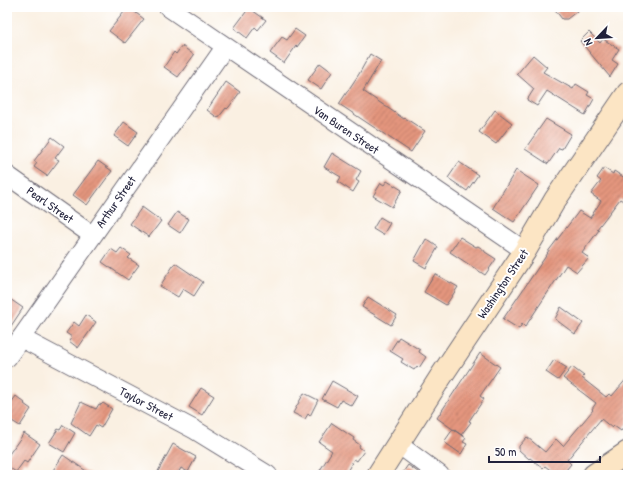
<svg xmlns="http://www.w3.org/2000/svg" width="635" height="482" font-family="'Patrick Hand',sans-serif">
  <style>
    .building { fill: url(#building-hatch) }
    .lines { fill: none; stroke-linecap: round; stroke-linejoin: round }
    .street-casing { stroke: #6e6a75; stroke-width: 20 }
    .secondary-casing { stroke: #6e6a75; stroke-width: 24 }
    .street { stroke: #fff; stroke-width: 18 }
    .secondary { stroke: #fce5c4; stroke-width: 22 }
    .labels { text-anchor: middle; stroke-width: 4; stroke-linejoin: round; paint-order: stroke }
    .street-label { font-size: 12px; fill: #22223b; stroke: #fff }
  </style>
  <defs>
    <pattern id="building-hatch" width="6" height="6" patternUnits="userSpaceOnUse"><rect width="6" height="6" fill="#e4957e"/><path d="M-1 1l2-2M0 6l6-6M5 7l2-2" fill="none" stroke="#b87968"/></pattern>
  </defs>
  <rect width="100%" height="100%" fill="#fff"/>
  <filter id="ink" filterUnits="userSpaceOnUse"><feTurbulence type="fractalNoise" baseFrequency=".025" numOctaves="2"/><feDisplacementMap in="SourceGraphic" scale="8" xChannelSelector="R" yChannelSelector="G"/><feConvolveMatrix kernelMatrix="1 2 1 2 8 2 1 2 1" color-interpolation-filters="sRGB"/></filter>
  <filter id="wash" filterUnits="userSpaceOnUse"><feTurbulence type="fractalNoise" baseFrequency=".012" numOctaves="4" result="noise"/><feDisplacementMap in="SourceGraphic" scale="16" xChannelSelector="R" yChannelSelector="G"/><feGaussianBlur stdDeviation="0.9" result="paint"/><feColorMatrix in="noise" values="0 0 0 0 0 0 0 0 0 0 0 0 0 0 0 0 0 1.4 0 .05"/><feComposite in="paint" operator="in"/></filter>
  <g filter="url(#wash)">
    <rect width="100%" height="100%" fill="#faf0e2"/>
    <g id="blocks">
      <g class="building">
        <polygon points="128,7 144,19 125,43 109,31"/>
        <polygon points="553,7 582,7 567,19 562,19"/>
        <polygon points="249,8 266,20 258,30 255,27 247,38 234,28"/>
        <polygon points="295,29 305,36 297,47 296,46 284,63 270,53 282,37 287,40"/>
        <polygon points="589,32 600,43 603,39 619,49 612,60 618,64 610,77 580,41"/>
        <polygon points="182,46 194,55 178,77 164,67 174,52 176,54"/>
        <polygon points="370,54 381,61 363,91 404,119 405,118 425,131 411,152 339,104 359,74"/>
        <polygon points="533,55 547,67 543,72 573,89 576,84 589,92 587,95 594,99 585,115 547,91 537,106 527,100 534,89 517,74"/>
        <polygon points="320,63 332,72 321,89 308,80"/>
        <polygon points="226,82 240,92 229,107 227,109 226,108 218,118 207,110"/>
        <polygon points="495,110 512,123 496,144 479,132"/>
        <polygon points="546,119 571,134 562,149 559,148 548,164 525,149"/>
        <polygon points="124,122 138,132 128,146 114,136"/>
        <polygon points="52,137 64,146 55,158 59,160 47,176 34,167 37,163 34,161"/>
        <polygon points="332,153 361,171 356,180 359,182 353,192 338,182 341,177 324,167"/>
        <polygon points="98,161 112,171 87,205 73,195"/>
        <polygon points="459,162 478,175 467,191 448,178"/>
        <polygon points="604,168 613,174 614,171 628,180 628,204 620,199 597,229 599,230 582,253 589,258 577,272 566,265 525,327 522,324 519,329 503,319 548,253 547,253 579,211 590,218 601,201 591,194 601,181 597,178"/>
        <polygon points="516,170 539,185 514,222 493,208"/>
        <polygon points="387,181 402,190 392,207 373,196 381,183 384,185"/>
        <polygon points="142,207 161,221 149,237 130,224"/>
        <polygon points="177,212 189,219 180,233 168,225"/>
        <polygon points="380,217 390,223 383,235 373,229"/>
        <polygon points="460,237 476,247 478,246 484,250 485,252 496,259 485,275 450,252"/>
        <polygon points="426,239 438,247 426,268 414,261"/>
        <polygon points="121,248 131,255 128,258 139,265 128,280 102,262 111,249 117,253"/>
        <polygon points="175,263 203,282 194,296 183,289 178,297 160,286"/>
        <polygon points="435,274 458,287 446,305 424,292"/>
        <polygon points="7,297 23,308 7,332"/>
        <polygon points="368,297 397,315 391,325 362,307"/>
        <polygon points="561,307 583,323 575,334 555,319"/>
        <polygon points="86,315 96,322 78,348 69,341 72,337 66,333 74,322 79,326"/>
        <polygon points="399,337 420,350 419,352 426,357 419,368 417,366 414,370 401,362 403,359 390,351"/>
        <polygon points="480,353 500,367 480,396 484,399 469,421 471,422 461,435 437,418"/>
        <polygon points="554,360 567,368 558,380 546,372"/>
        <polygon points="572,367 584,376 582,378 606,397 609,394 612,396 628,377 628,422 621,431 614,426 612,428 601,419 567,460 571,464 562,475 557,475 545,466 543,468 530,458 529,459 519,450 519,446 527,437 545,452 556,439 563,446 593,410 592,409 596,403 563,378"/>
        <polygon points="332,381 358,396 352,406 341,400 337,407 322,399"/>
        <polygon points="201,388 214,396 202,415 189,407"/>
        <polygon points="304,393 318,400 310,416 308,414 305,419 293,413"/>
        <polygon points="16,396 25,403 24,404 31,409 20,426 7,418 7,401 11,403"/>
        <polygon points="81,402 96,409 99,404 101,405 103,403 112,409 101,428 96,425 89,436 71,423"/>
        <polygon points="332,423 354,438 353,440 360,445 359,447 364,451 357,461 354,459 345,475 317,475 332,451 319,442"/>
        <polygon points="63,425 75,433 64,452 49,443 58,429 60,430"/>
        <polygon points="453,429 466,438 463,442 467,444 461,454 444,442"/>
        <polygon points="24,433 40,444 27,463 24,461 16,472 7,466 7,457"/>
        <polygon points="173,444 196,457 188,472 181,468 177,475 156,475"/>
        <polygon points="63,455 92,475 50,475"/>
        <polygon points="408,465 422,475 401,475"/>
      </g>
    </g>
  </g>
  <g filter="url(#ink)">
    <use href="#blocks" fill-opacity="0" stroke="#6e6a75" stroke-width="1"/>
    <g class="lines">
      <defs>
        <g id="street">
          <polyline points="168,7 525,251"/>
          <polyline points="7,175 92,235"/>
          <polyline points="21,338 195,430 268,475"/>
          <polyline points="7,358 225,47"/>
          <polyline points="398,444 440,475"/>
        </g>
        <g id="secondary">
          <polyline points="378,475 440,378 525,251 555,200 628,93"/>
          <polyline points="594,475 628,452"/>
        </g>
      </defs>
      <use href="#street" class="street-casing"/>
      <use href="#secondary" class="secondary-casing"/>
      <use href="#street" class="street"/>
      <use href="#secondary" class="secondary"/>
    </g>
  </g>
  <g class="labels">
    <g class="street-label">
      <text transform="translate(346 130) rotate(34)" y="4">Van Buren Street</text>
      <text transform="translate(116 202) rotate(-55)" y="4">Arthur Street</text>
      <text transform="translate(50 205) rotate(35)" y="4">Pearl Street</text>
      <text transform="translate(503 284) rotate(-56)" y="4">Washington Street</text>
      <text transform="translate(146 404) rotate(28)" y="4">Taylor Street</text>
    </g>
  </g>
  <rect width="635" height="482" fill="none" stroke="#fff" stroke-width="24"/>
  <g transform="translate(597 38) rotate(245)" stroke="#ffffff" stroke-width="3" paint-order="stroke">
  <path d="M0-3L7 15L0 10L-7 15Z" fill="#22223b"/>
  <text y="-6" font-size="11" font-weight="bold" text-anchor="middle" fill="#22223b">N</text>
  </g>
  <path d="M489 456v6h111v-6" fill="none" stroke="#22223b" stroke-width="2"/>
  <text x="495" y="456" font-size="12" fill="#22223b" stroke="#ffffff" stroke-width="3" paint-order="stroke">50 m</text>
</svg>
